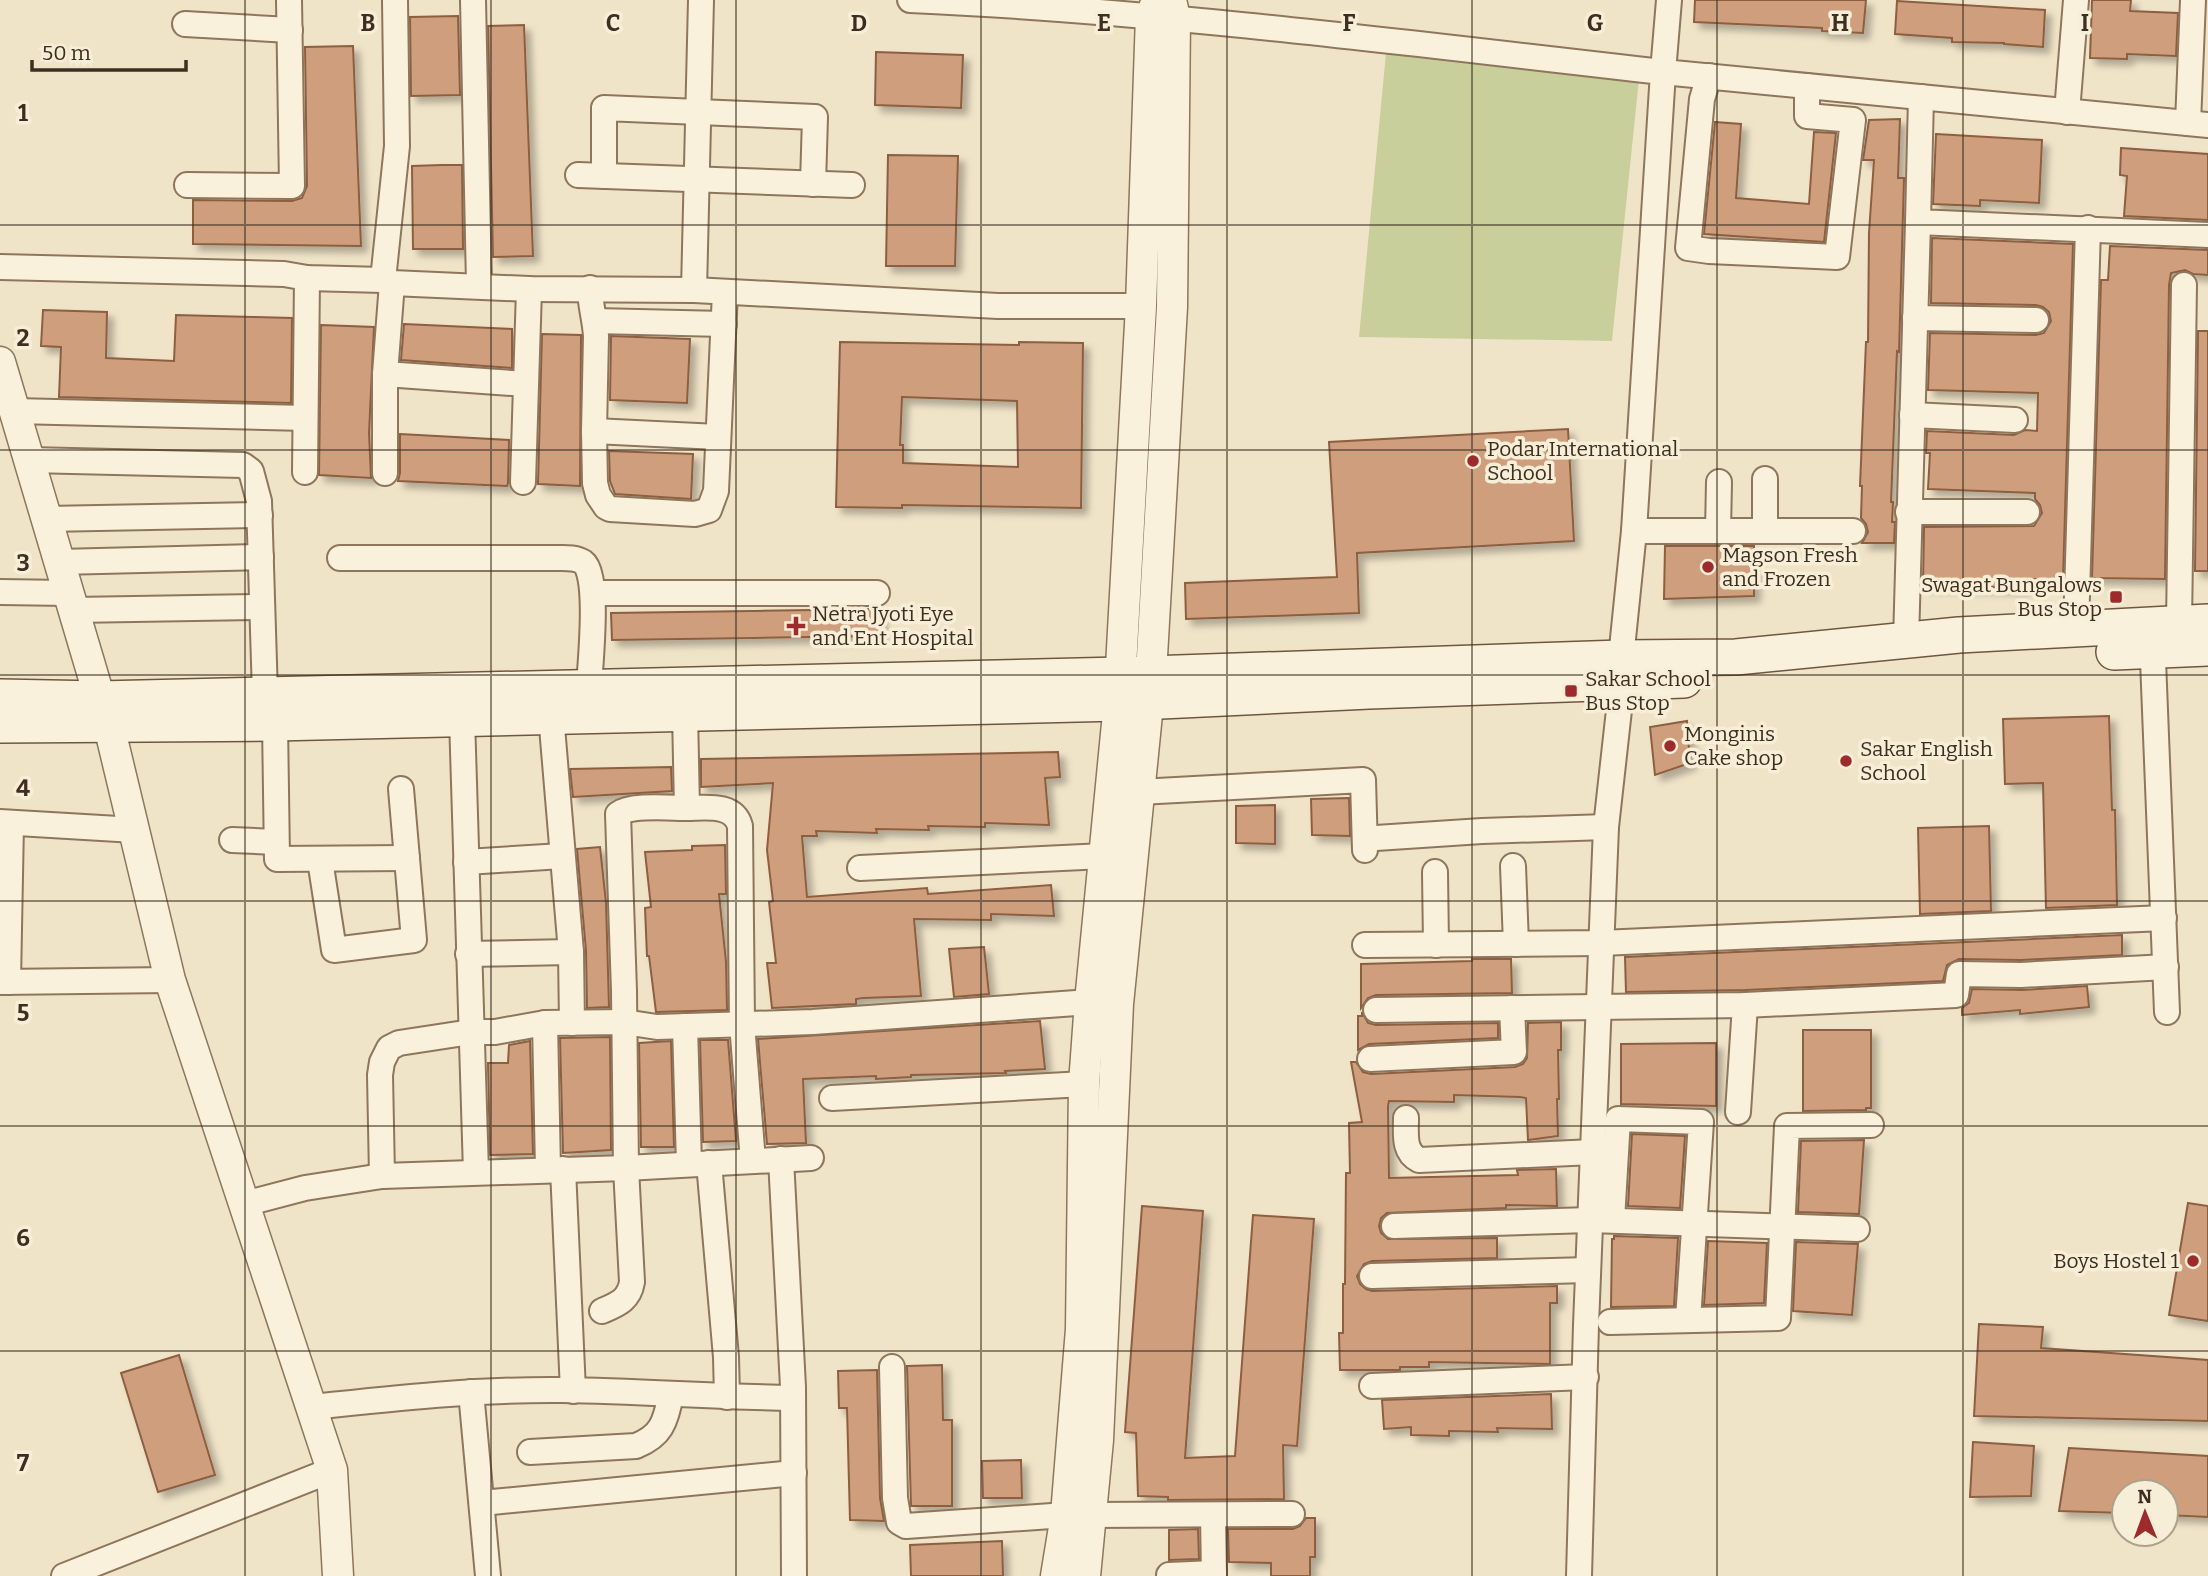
<svg xmlns="http://www.w3.org/2000/svg" width="2208" height="1576" font-family="Bitter,serif">
  <style>
    .green { fill: #c9cf9b }
    .building { fill: #cf9f7d; stroke: #8d5f41; stroke-width: 2; fill-rule: evenodd; filter: url(#shadow) }
    .lines { fill: none; stroke-linecap: round; stroke-linejoin: round }
    .minor-casing { stroke: #8d765c; stroke-width: 28 }
    .tertiary-casing { stroke: #8d765c; stroke-width: 33 }
    .secondary-casing { stroke: #6f573f; stroke-width: 38 }
    .minor { stroke: #faf1dc; stroke-width: 24 }
    .tertiary { stroke: #faf1dc; stroke-width: 30 }
    .secondary { stroke: #faf1dc; stroke-width: 35 }
    .grid { fill: none; stroke: #3d2e20; stroke-width: 2; stroke-opacity: 0.55 }
    .poi-dot { fill: #9e2a2b; stroke: #f7eed8; stroke-width: 2.5 }
    .labels { text-anchor: middle; stroke-width: 7; stroke-linejoin: round; paint-order: stroke }
    .poi-label { font-size: 21px; fill: #3d2e20; stroke: #f7eed8; text-anchor: start }
    .grid-label { font-size: 23px; text-anchor: middle; font-weight: bold; fill: #3d2e20; stroke: #f7eed8; stroke-width: 7; stroke-linejoin: round; paint-order: stroke }
  </style>
  <defs>
    <filter id="shadow"><feDropShadow dx="6" dy="6" stdDeviation="3.5" flood-color="#0004"/></filter>
  </defs>
  <rect width="100%" height="100%" fill="#f0e4c8"/>
  <polygon class="green" points="1386,53 1639,79 1612,341 1359,337"/>
  <g class="building">
    <polygon points="1695,0 1866,0 1863,33 1822,31 1822,28 1694,22"/>
    <polygon points="2092,0 2131,0 2130,11 2178,13 2176,56 2127,54 2127,59 2090,58"/>
    <polygon points="1897,1 2045,10 2043,47 2004,44 2004,43 1952,42 1952,38 1895,34"/>
    <polygon points="458,16 460,95 411,96 410,17"/>
    <polygon points="524,25 533,256 493,257 488,26"/>
    <polygon points="353,46 361,246 193,244 193,200 292,201 302,198 307,186 305,47"/>
    <polygon points="876,52 963,55 961,108 875,105"/>
    <polygon points="1900,119 1898,178 1904,178 1899,352 1897,351 1891,502 1893,502 1892,522 1895,522 1894,543 1862,543 1868,532 1866,524 1861,518 1862,486 1860,486 1866,342 1868,342 1869,233 1874,160 1863,160 1869,120"/>
    <polygon points="1715,122 1741,124 1736,198 1809,204 1814,132 1836,133 1824,242 1704,234"/>
    <polygon points="1936,134 2042,140 2039,203 1980,200 1980,206 1933,204"/>
    <polygon points="2121,148 2208,154 2208,220 2124,216 2127,176 2120,175"/>
    <polygon points="888,155 958,156 955,266 886,266"/>
    <polygon points="442,165 462,165 463,249 413,249 412,166"/>
    <polygon points="1932,238 2073,244 2063,579 2026,579 2025,588 1923,585 1924,527 2034,526 2042,513 2040,505 2035,499 2035,493 1928,489 1930,453 1926,453 1927,431 2014,435 2025,430 2037,431 2038,393 1928,390 1930,333 2036,335 2044,333 2051,321 2049,312 2043,307 2036,305 1931,303"/>
    <polygon points="2110,246 2208,250 2208,275 2193,274 2185,270 2171,273 2169,285 2165,579 2092,578 2101,280 2108,280"/>
    <polygon points="43,310 107,312 106,358 174,361 176,315 292,318 291,403 59,397 61,347 41,346"/>
    <polygon points="404,324 512,329 512,368 401,360"/>
    <polygon points="321,325 374,327 369,433 371,478 319,475"/>
    <polygon points="2198,331 2208,331 2208,571 2195,571"/>
    <polygon points="542,334 581,335 580,486 538,484"/>
    <polygon points="611,336 690,339 687,403 610,400"/>
    <path d="M840,342L1019,345V342L1083,343L1081,508L902,505V508L836,507ZM902,397L1017,401L1018,467L903,463V445H900Z"/>
    <polygon points="1568,429 1574,541 1357,553 1359,613 1186,619 1185,583 1337,577 1329,442"/>
    <polygon points="400,434 509,440 508,483 507,486 398,481 400,473"/>
    <polygon points="609,451 693,454 691,499 615,494 610,481"/>
    <polygon points="1665,546 1754,546 1754,596 1664,599"/>
    <polygon points="880,609 880,636 612,640 611,613"/>
    <polygon points="2109,716 2112,810 2115,810 2117,905 2046,908 2043,783 2005,784 2003,719"/>
    <polygon points="1687,721 1690,763 1655,775 1650,727"/>
    <polygon points="1058,752 1060,777 1045,778 1049,825 985,823 985,827 928,826 929,830 876,829 877,833 816,831 817,836 802,836 807,897 927,888 928,894 1051,885 1054,916 991,914 991,920 914,919 921,996 863,998 856,999 856,1004 772,1008 767,963 776,963 769,902 773,901 767,850 773,783 701,787 701,759"/>
    <polygon points="671,767 672,791 573,797 570,769"/>
    <polygon points="1349,798 1350,836 1312,835 1311,799"/>
    <polygon points="1275,805 1275,844 1236,843 1236,806"/>
    <polygon points="1989,826 1991,911 1920,914 1918,828"/>
    <polygon points="725,845 726,894 719,894 726,962 727,1010 656,1012 649,956 647,956 645,908 651,907 645,852 692,850 692,846"/>
    <polygon points="600,847 606,903 609,1007 587,1008 586,951 577,849"/>
    <polygon points="2122,935 2122,955 2021,960 1959,959 1947,965 1943,981 1745,990 1626,992 1625,957"/>
    <polygon points="984,947 989,994 954,997 949,949"/>
    <polygon points="1472,959 1511,959 1512,993 1376,995 1368,998 1361,1008 1361,964 1472,961"/>
    <polygon points="2087,986 2089,1007 2020,1014 2020,1010 1962,1015 1962,1008 1969,1003 1972,989 2022,990"/>
    <polygon points="1362,1012 1368,1023 1376,1025 1498,1023 1498,1038 1369,1044 1358,1050 1358,1016 1362,1016"/>
    <polygon points="1040,1021 1045,1069 1005,1071 1006,1073 911,1075 911,1077 876,1079 876,1076 803,1079 806,1143 767,1144 758,1039"/>
    <polygon points="1561,1022 1561,1050 1558,1050 1559,1099 1557,1099 1558,1136 1528,1140 1526,1098 1520,1097 1454,1095 1454,1102 1389,1101 1388,1106 1389,1178 1518,1175 1517,1170 1556,1169 1557,1206 1506,1205 1506,1208 1387,1213 1381,1218 1379,1226 1381,1233 1388,1239 1497,1238 1497,1258 1372,1261 1364,1264 1357,1276 1360,1284 1366,1289 1372,1291 1557,1286 1557,1303 1550,1303 1550,1364 1429,1362 1429,1367 1400,1367 1400,1370 1340,1370 1339,1333 1343,1333 1343,1284 1345,1284 1346,1173 1350,1173 1349,1123 1362,1122 1351,1062 1356,1062 1363,1072 1371,1074 1515,1067 1523,1064 1527,1058 1528,1023"/>
    <polygon points="1803,1030 1871,1030 1871,1108 1866,1108 1866,1110 1803,1111"/>
    <polygon points="610,1037 611,1150 563,1153 560,1038"/>
    <polygon points="700,1040 728,1040 736,1141 703,1142"/>
    <polygon points="530,1041 533,1154 490,1155 488,1063 508,1063 509,1045"/>
    <polygon points="671,1041 674,1147 641,1147 639,1043"/>
    <polygon points="1716,1043 1716,1106 1621,1104 1621,1044"/>
    <polygon points="1632,1134 1685,1136 1680,1208 1628,1206"/>
    <polygon points="1864,1140 1859,1214 1798,1212 1801,1141"/>
    <polygon points="2188,1203 2208,1206 2208,1321 2169,1315"/>
    <polygon points="1142,1206 1203,1211 1185,1458 1235,1456 1253,1215 1314,1219 1297,1446 1283,1445 1284,1499 1168,1500 1168,1497 1138,1496 1136,1433 1125,1432"/>
    <polygon points="1614,1236 1678,1238 1674,1306 1611,1307 1612,1239 1614,1239"/>
    <polygon points="1708,1241 1767,1243 1764,1303 1704,1305"/>
    <polygon points="1796,1242 1858,1244 1852,1315 1793,1311"/>
    <polygon points="1979,1324 2043,1327 2041,1348 2208,1360 2208,1421 1974,1416"/>
    <polygon points="179,1355 215,1475 158,1492 121,1373"/>
    <polygon points="942,1365 943,1420 952,1420 952,1506 911,1506 907,1366"/>
    <polygon points="877,1370 880,1498 884,1521 850,1520 847,1408 839,1408 838,1371"/>
    <polygon points="1551,1394 1552,1429 1497,1428 1498,1432 1449,1431 1449,1436 1411,1435 1411,1427 1384,1429 1382,1400"/>
    <polygon points="1973,1442 2034,1446 2031,1496 1970,1497"/>
    <polygon points="2069,1448 2208,1456 2208,1517 2166,1515 2166,1492 2124,1492 2124,1513 2059,1511"/>
    <polygon points="1021,1460 1022,1498 983,1498 982,1461"/>
    <polygon points="1306,1518 1315,1518 1315,1557 1310,1557 1310,1576 1271,1576 1271,1563 1229,1562 1228,1529 1293,1529 1300,1526"/>
    <polygon points="1198,1529 1199,1559 1169,1560 1169,1530"/>
    <polygon points="1002,1541 1003,1576 911,1576 910,1545"/>
  </g>
  <g class="lines">
    <defs>
      <g id="minor">
        <polyline points="473,0 479,285"/>
        <path d="M910,0C1162,11 1413,44 1663,72L1634,531L1621,658L1622,683L1606,827L1586,1325L1579,1576"/>
        <polyline points="1669,0 1663,72 2208,125"/>
        <polyline points="185,24 290,30"/>
        <polyline points="1709,76 1702,99 1688,248 1709,251 1837,257 1853,120 1807,116 1807,86"/>
        <polyline points="1921,97 1918,222 2208,235"/>
        <polyline points="2067,112 2076,0"/>
        <polyline points="2188,123 2193,0"/>
        <polyline points="578,175 852,185"/>
        <polyline points="604,176 604,108 815,117 813,184"/>
        <polyline points="187,185 292,186 289,0"/>
        <polyline points="0,267 284,274 307,278 383,280 392,283 529,289 694,290 998,306 1141,306"/>
        <polyline points="383,280 397,146 395,0"/>
        <path d="M590,288C590,305 595,319 596,336L594,431L595,483L598,495L606,507L610,509L695,514L709,510L716,491L725,292"/>
        <polyline points="694,290 701,0"/>
        <polyline points="1915,318 2036,320"/>
        <polyline points="595,321 724,324"/>
        <polyline points="385,374 526,384"/>
        <polyline points="14,411 305,418"/>
        <polyline points="1912,415 2015,420"/>
        <polyline points="594,431 718,437"/>
        <polyline points="29,460 243,465 251,471 259,501 265,695"/>
        <polyline points="305,472 307,278"/>
        <polyline points="385,473 385,374 392,283"/>
        <polyline points="523,482 529,289"/>
        <polyline points="1908,512 2027,512"/>
        <polyline points="46,519 260,515"/>
        <polyline points="1634,531 1853,531"/>
        <polyline points="1718,531 1719,482"/>
        <polyline points="1765,531 1765,479"/>
        <path d="M340,558H556C565,558 575,557 583,562C600,574 590,665 589,687"/>
        <polyline points="59,562 261,557"/>
        <polyline points="0,592 68,593"/>
        <polyline points="593,593 877,593"/>
        <polyline points="73,610 262,607"/>
        <polyline points="2179,623 2184,285"/>
        <polyline points="2076,628 2088,228"/>
        <polyline points="2152,635 2167,1012"/>
        <polyline points="1906,641 1918,222"/>
        <polyline points="551,715 571,952 572,1023"/>
        <polyline points="462,718 476,1172"/>
        <polyline points="275,723 277,859 407,858"/>
        <polyline points="1139,792 1363,780 1365,850"/>
        <path d="M687,808C706,808 734,803 740,826L742,1024L753,1161"/>
        <polyline points="0,822 135,830"/>
        <polyline points="1376,838 1482,831 1606,827"/>
        <polyline points="232,840 276,842"/>
        <polyline points="320,860 334,950 414,940 401,789"/>
        <polyline points="466,862 562,856"/>
        <polyline points="1513,866 1516,944"/>
        <polyline points="860,868 1104,856"/>
        <polyline points="1435,872 1436,945"/>
        <polyline points="1365,945 1601,943 2164,918"/>
        <polyline points="468,954 571,952"/>
        <polyline points="0,982 170,980"/>
        <polyline points="8,982 11,823"/>
        <polyline points="1376,1010 1745,1005 1956,995 1959,974 2021,975 2166,967"/>
        <polyline points="545,1023 548,1169"/>
        <polyline points="685,1026 689,1164"/>
        <polyline points="1370,1059 1514,1052 1512,1008"/>
        <polyline points="832,1098 1084,1084"/>
        <polyline points="1738,1112 1745,1005"/>
        <path d="M1406,1118C1406,1134 1403,1152 1419,1160L1593,1152"/>
        <polyline points="781,1159 793,1387 794,1576"/>
        <polyline points="709,1163 726,1357 727,1397"/>
        <polyline points="563,1169 573,1391"/>
        <polyline points="382,1176 380,1075 382,1062 389,1048 399,1043 471,1032 495,1032 545,1023 624,1022 657,1027 813,1022 1090,1002"/>
        <polyline points="244,1204 305,1188 382,1176 626,1168 811,1158"/>
        <polyline points="1612,1220 1618,1119 1701,1122 1688,1320"/>
        <polyline points="1394,1226 1590,1220 1857,1229"/>
        <polyline points="1372,1276 1588,1270"/>
        <path d="M602,1311C618,1304 629,1300 632,1282L626,1168L624,991L618,814C631,804 670,808 687,808L685,713"/>
        <polyline points="1610,1322 1778,1318 1787,1126 1871,1125"/>
        <polyline points="892,1367 895,1498 899,1522 906,1526 1066,1515"/>
        <polyline points="1372,1386 1586,1377"/>
        <polyline points="471,1392 488,1576"/>
        <path d="M313,1407C396,1398 479,1389 563,1390C640,1391 716,1397 793,1398"/>
        <path d="M530,1452L636,1446C663,1435 665,1421 671,1395"/>
        <polyline points="482,1503 794,1473"/>
        <polyline points="1092,1515 1292,1514"/>
        <polyline points="1213,1515 1214,1576"/>
        <polyline points="1169,1575 1214,1573"/>
        <polyline points="64,1576 332,1470"/>
      </g>
      <g id="tertiary">
        <polyline points="0,362 100,699 109,726 170,980 332,1470 338,1576"/>
        <polyline points="1056,1576 1066,1515 1081,1329 1084,1084 1090,1002 1119,703 1141,306 1151,16 1157,0"/>
        <polyline points="1085,1576 1098,1440 1118,1004 1151,674 1172,307 1175,18 1171,0"/>
      </g>
      <g id="secondary">
        <polyline points="2114,652 2208,648"/>
        <polyline points="0,697 100,699 1120,675 1621,658 1736,657 1959,635 2208,622"/>
        <polyline points="0,725 275,723 1119,703 1369,691 1684,680"/>
      </g>
    </defs>
    <use href="#minor" class="minor-casing"/>
    <use href="#tertiary" class="tertiary-casing"/>
    <use href="#secondary" class="secondary-casing"/>
    <use href="#minor" class="minor"/>
    <use href="#tertiary" class="tertiary"/>
    <use href="#secondary" class="secondary"/>
  </g>
  <path class="grid" d="M245,0V1576M491,0V1576M736,0V1576M981,0V1576M1227,0V1576M1472,0V1576M1717,0V1576M1963,0V1576M0,225H2208M0,450H2208M0,675H2208M0,901H2208M0,1126H2208M0,1351H2208"/>
  <g class="poi-dot">
    <circle cx="1473" cy="461" r="7"/>
    <circle cx="1708" cy="567" r="7"/>
    <rect x="2109" y="590" width="14" height="14" rx="3.5"/>
    <path d="M792.5 615.5h7v7h7v7h-7v7h-7v-7h-7v-7h7z"/>
    <rect x="1564" y="684" width="14" height="14" rx="3.5"/>
    <circle cx="1670" cy="746" r="7"/>
    <circle cx="1846" cy="761" r="7"/>
    <circle cx="2193" cy="1261" r="7"/>
  </g>
  <g class="labels">
    <g class="poi-label">
      <text x="1487" y="456">Podar International<tspan x="1487" dy="24">School</tspan></text>
      <text x="1722" y="562">Magson Fresh<tspan x="1722" dy="24">and Frozen</tspan></text>
      <text x="2102" y="592" text-anchor="end">Swagat Bungalows<tspan x="2102" dy="24">Bus Stop</tspan></text>
      <text x="812" y="621">Netra Jyoti Eye<tspan x="812" dy="24">and Ent Hospital</tspan></text>
      <text x="1585" y="686">Sakar School<tspan x="1585" dy="24">Bus Stop</tspan></text>
      <text x="1684" y="741">Monginis<tspan x="1684" dy="24">Cake shop</tspan></text>
      <text x="1860" y="756">Sakar English<tspan x="1860" dy="24">School</tspan></text>
      <text x="2179" y="1268" text-anchor="end">Boys Hostel 1</text>
    </g>
  </g>
  <g class="grid-label">
    <text x="368" y="31">B</text>
    <text x="613" y="31">C</text>
    <text x="859" y="31">D</text>
    <text x="1104" y="31">E</text>
    <text x="1349" y="31">F</text>
    <text x="1595" y="31">G</text>
    <text x="1840" y="31">H</text>
    <text x="2085" y="31">I</text>
    <text x="23" y="121">1</text>
    <text x="23" y="346">2</text>
    <text x="23" y="571">3</text>
    <text x="23" y="796">4</text>
    <text x="23" y="1021">5</text>
    <text x="23" y="1246">6</text>
    <text x="23" y="1471">7</text>
  </g>
  <g transform="translate(2145 1513) rotate(359)"><circle r="33" fill="#f7eed8" stroke="#ada18e" stroke-width="2"/>
  <path d="M0-5L12 26L0 18L-12 26Z" fill="#9e2a2b"/>
  <text y="-10" font-size="19" font-weight="bold" text-anchor="middle" fill="#3d2e20">N</text>
  </g>
  <path d="M32 60v10h154v-10" fill="none" stroke="#3d2e20" stroke-width="3.5"/>
  <text x="42" y="60" font-size="21" fill="#3d2e20" stroke="#f7eed8" stroke-width="5" paint-order="stroke">50 m</text>
</svg>
